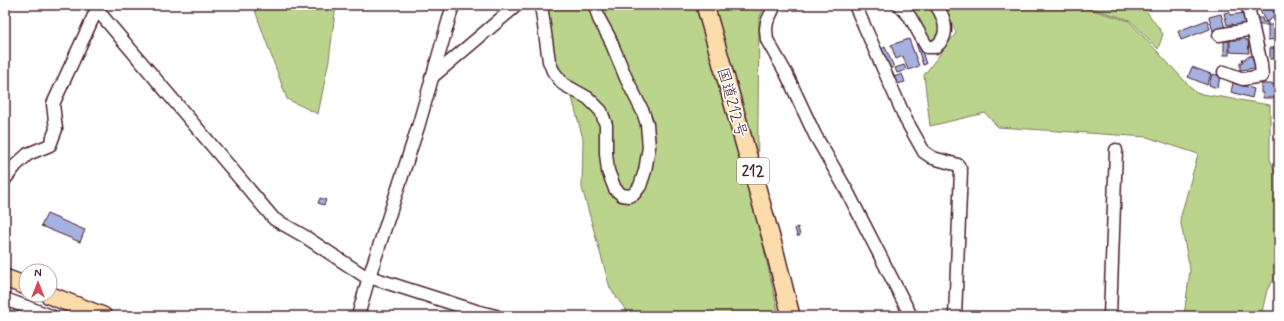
<svg xmlns="http://www.w3.org/2000/svg" width="1284" height="321" font-family="Mynerve,'Klee One',sans-serif">
  <style>
    .green { fill: #bad48c; stroke: #827a5c }
    .building { fill: #a5b1e0; stroke: #4a1f2b }
    .lines { fill: none; stroke-linecap: round; stroke-linejoin: round }
    .minor-casing { stroke: #4a1f2b; stroke-width: 15 }
    .highway-casing { stroke: #4a1f2b; stroke-width: 20 }
    .minor { stroke: #fff; stroke-width: 12 }
    .highway { stroke: #fddcac; stroke-width: 17 }
    .labels { text-anchor: middle; stroke-width: 3.5; stroke-linejoin: round; paint-order: stroke }
    .shield { fill: #fff; stroke: #80626b; stroke-width: 1 }
    .shield-label { font-size: 15px; font-weight: bold; fill: #4a1f2b }
    .street-label { font-size: 16px; fill: #4a1f2b; stroke: #fff }
  </style>
  <rect width="100%" height="100%" fill="#fff"/>
  <filter id="ink" filterUnits="userSpaceOnUse"><feTurbulence type="fractalNoise" baseFrequency=".025" numOctaves="2"/><feDisplacementMap in="SourceGraphic" scale="8" xChannelSelector="R" yChannelSelector="G"/><feConvolveMatrix kernelMatrix="1 2 1 2 8 2 1 2 1" color-interpolation-filters="sRGB"/></filter>
  <g filter="url(#ink)">
    <g class="green">
      <polygon points="253,5 336,5 329,60 318,114 287,99"/>
      <polygon points="546,5 765,5 759,19 757,217 779,316 630,316 610,288 582,188 583,139 567,79 551,55"/>
      <path d="M908,5H933L938,12L940,37L936,41L930,40C922,29 917,16 908,5Z"/>
      <polygon points="945,5 1075,5 1129,21 1196,93 1270,105 1270,159 1279,182 1279,272 1267,290 1261,316 1184,316 1190,270 1180,219 1198,154 1147,137 998,127 985,113 930,126 924,75 956,33"/>
      <polygon points="1080,5 1142,5 1163,34 1158,49 1130,20"/>
    </g>
    <g class="building">
      <polygon points="1262,5 1270,5 1276,16 1266,22 1258,7"/>
      <polygon points="1230,12 1230,15 1245,13 1247,27 1234,29 1233,24 1227,25 1224,13"/>
      <polygon points="1221,14 1225,28 1213,31 1209,17"/>
      <polygon points="1257,18 1262,18 1263,22 1268,22 1268,25 1257,25"/>
      <polygon points="1207,20 1210,29 1181,40 1178,31"/>
      <polygon points="1268,25 1279,25 1279,39 1268,40"/>
      <polygon points="917,36 926,64 923,65 914,37"/>
      <polygon points="1240,37 1245,37 1245,40 1248,40 1249,53 1230,52 1230,40 1240,40"/>
      <polygon points="909,39 919,66 908,70 903,56 896,59 891,45"/>
      <rect x="1224" y="41" width="5" height="14"/>
      <polygon points="885,47 894,67 890,69 881,49"/>
      <rect x="1270" y="48" width="9" height="11"/>
      <polygon points="1249,56 1255,56 1255,68 1240,70 1240,62 1243,62 1242,59 1246,59 1246,57 1249,57"/>
      <polygon points="904,65 906,70 897,73 895,68"/>
      <polygon points="1192,67 1211,74 1207,85 1188,77"/>
      <polygon points="902,74 905,82 897,84 894,77"/>
      <polygon points="1212,74 1221,76 1217,88 1209,85"/>
      <polygon points="1233,83 1254,89 1252,98 1231,92"/>
      <polygon points="1261,84 1279,84 1279,98 1263,98 1263,93 1261,93"/>
      <polygon points="320,198 326,200 324,205 318,203"/>
      <polygon points="47,214 85,230 80,242 41,226"/>
      <polygon points="798,227 800,236 797,236 795,228"/>
    </g>
    <g class="lines">
      <defs>
        <g id="minor">
          <polyline points="93,5 274,219 304,236 363,275 476,311 496,316"/>
          <polyline points="541,5 549,61 553,71 563,84 588,98 601,111 606,125 606,153 608,171 615,189 622,195 629,196 634,194 640,186 645,171 649,147 647,124 643,112 626,78 609,37 599,19 595,5"/>
          <polyline points="775,5 767,22 766,29 767,40 786,73 815,135 847,191 911,316"/>
          <polyline points="855,5 906,120 924,152 933,158 958,165 961,171 955,316"/>
          <path d="M899,5L910,17L927,47H935C951,36 945,18 936,5"/>
          <polyline points="1219,35 1253,29"/>
          <polyline points="1224,72 1243,79 1262,76 1261,64 1248,7 1251,5"/>
          <polyline points="431,78 517,5"/>
          <polyline points="5,179 16,165 28,154 50,145 56,129 53,104 97,9"/>
          <polyline points="5,299 51,316"/>
          <polyline points="358,316 369,277 418,127 453,5"/>
          <polyline points="1110,316 1116,150"/>
        </g>
        <g id="highway">
          <polyline points="705,5 774,248 791,316"/>
          <polyline points="5,278 26,286"/>
          <polyline points="49,295 103,316"/>
        </g>
      </defs>
      <use href="#minor" class="minor-casing"/>
      <use href="#highway" class="highway-casing"/>
      <use href="#minor" class="minor"/>
      <use href="#highway" class="highway"/>
    </g>
  </g>
  <g class="labels">
    <rect class="shield" x="737" y="158" width="32" height="26" rx="3"/>
    <g class="shield-label">
      <text x="753" y="176">212</text>
    </g>
    <g class="street-label">
      <text transform="translate(733 102) rotate(74)" y="6">国道212号</text>
    </g>
  </g>
  <rect width="1284" height="321" fill="none" stroke="#fff" stroke-width="20"/>
  <rect x="10" y="10" width="1264" height="301" fill="none" stroke="#4a1f2b" stroke-width="1.5" filter="url(#ink)"/>
  <g transform="translate(38 283)"><circle r="19" fill="#ffffff" stroke="#b7a5aa"/>
  <path d="M0-3L7 15L0 10L-7 15Z" fill="#d1495b"/>
  <text y="-6" font-size="11" font-weight="bold" text-anchor="middle" fill="#4a1f2b">N</text>
  </g>
</svg>
